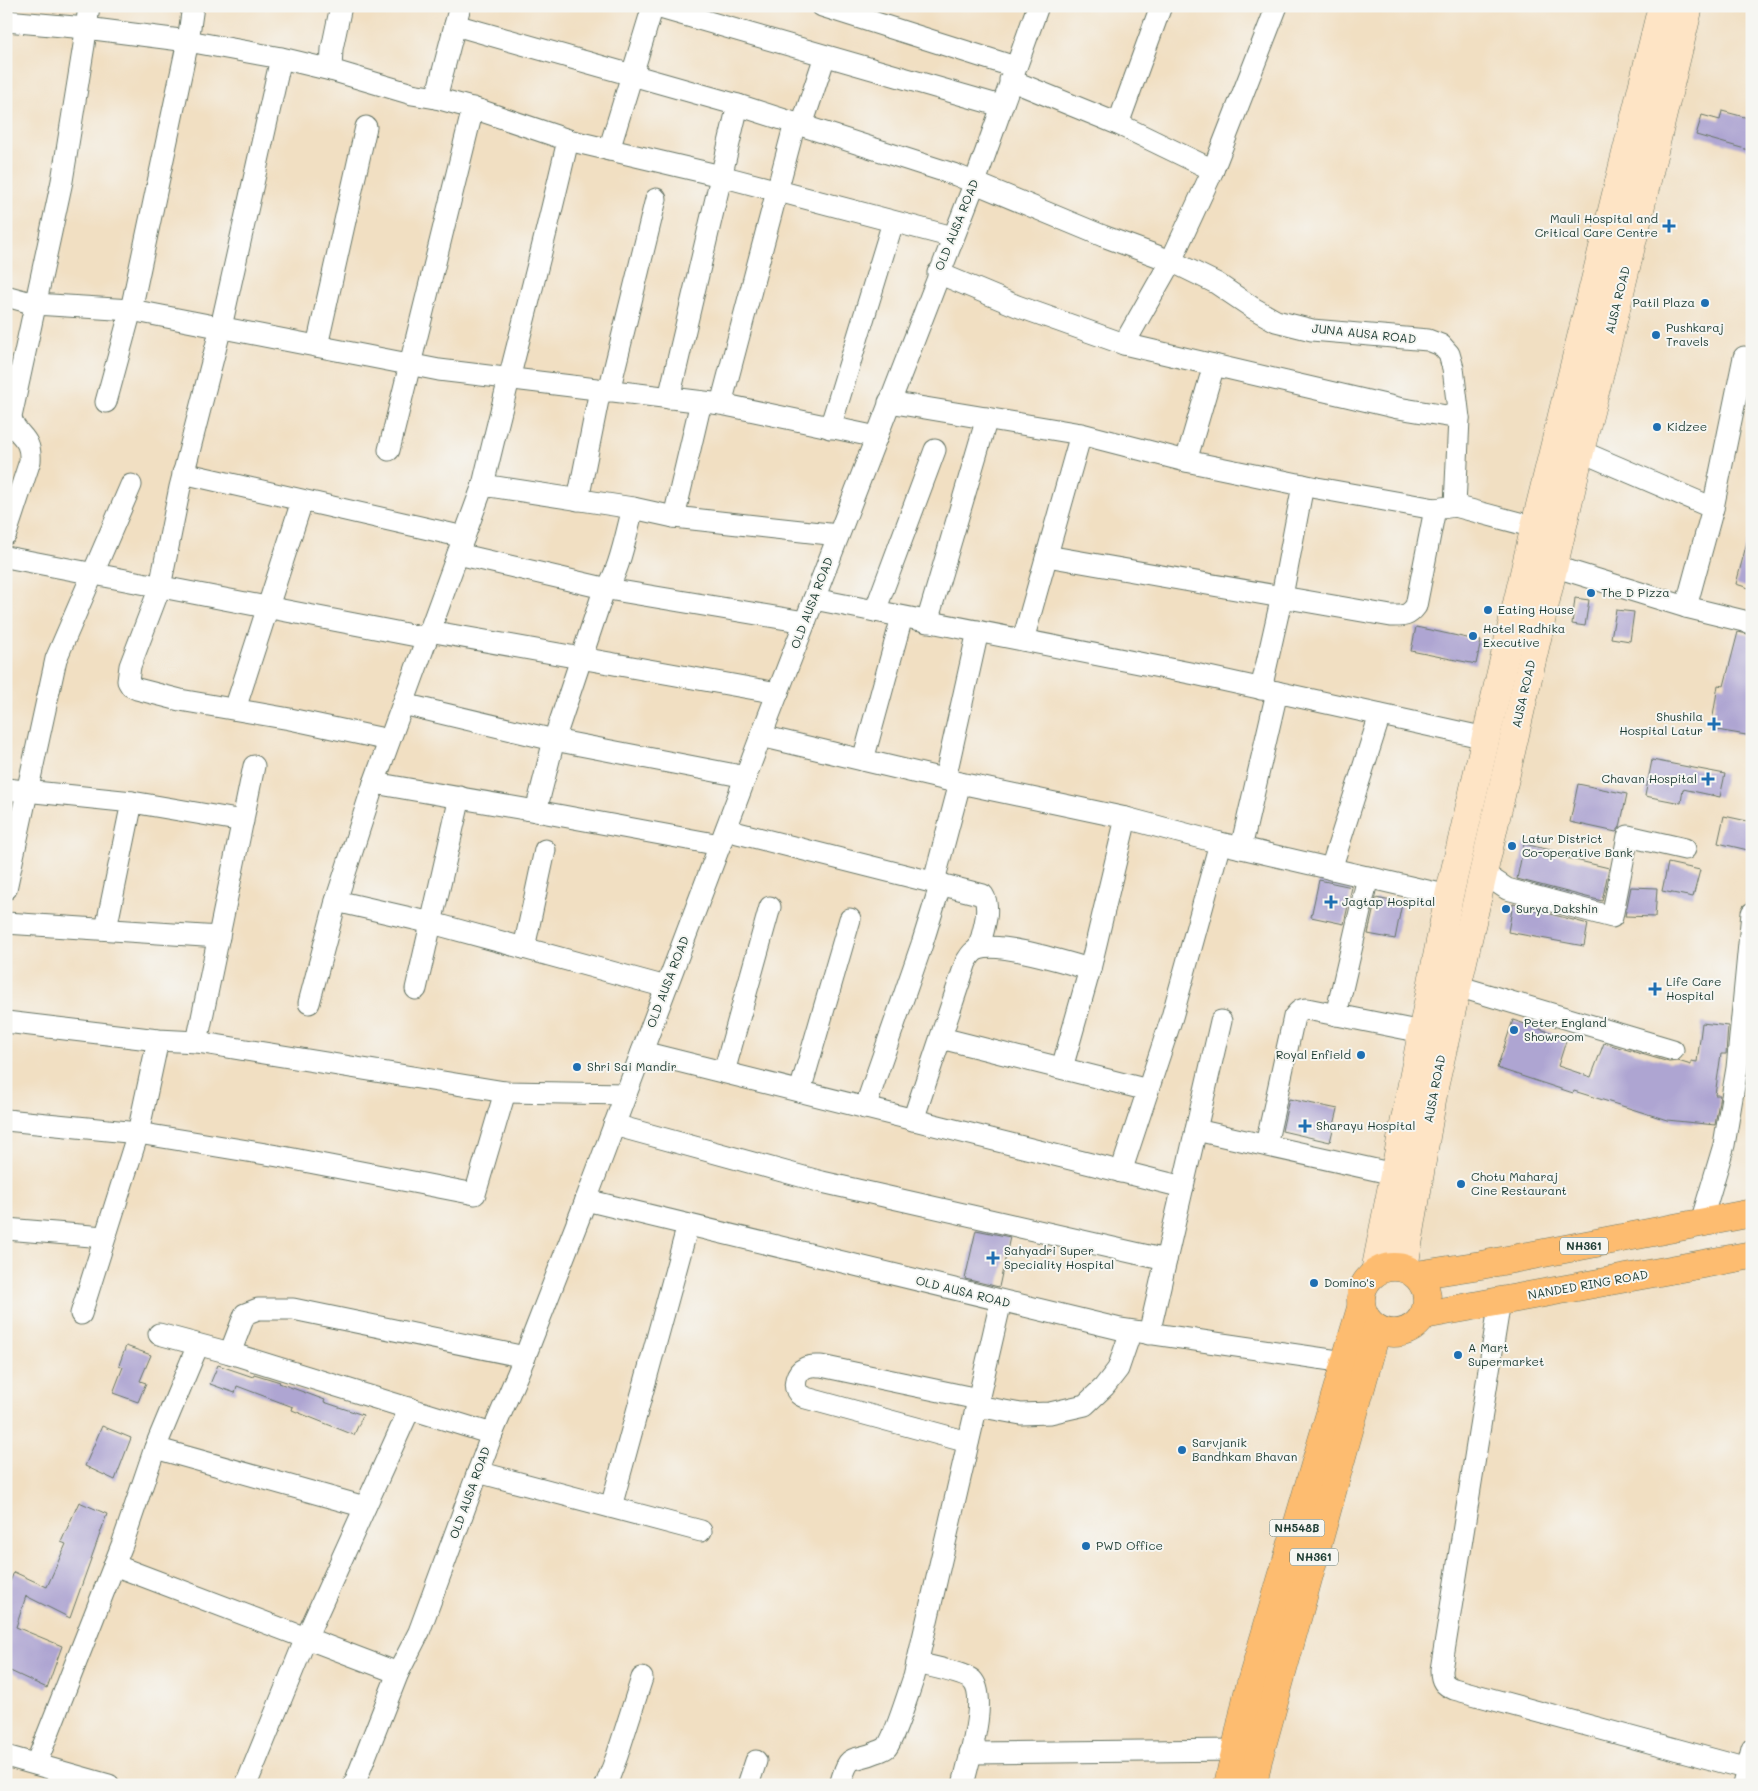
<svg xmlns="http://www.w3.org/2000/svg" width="1758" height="1791" font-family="Mali,sans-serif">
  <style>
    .building { fill: #aea5d2 }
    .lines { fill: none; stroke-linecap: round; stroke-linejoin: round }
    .minor-casing { stroke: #687666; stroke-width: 23 }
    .secondary-casing { stroke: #687666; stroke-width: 29 }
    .trunk-casing { stroke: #687666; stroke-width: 29 }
    .minor { stroke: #fff; stroke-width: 21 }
    .secondary { stroke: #fee4c5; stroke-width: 28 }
    .trunk { stroke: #fdbc6f; stroke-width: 28 }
    .poi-dot { fill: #1f6fb2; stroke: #f6f6f2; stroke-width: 2 }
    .labels { text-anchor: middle; stroke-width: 4; stroke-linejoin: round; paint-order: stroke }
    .shield { fill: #f6f6f2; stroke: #60746d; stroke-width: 1 }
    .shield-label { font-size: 11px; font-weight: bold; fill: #1f3d34 }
    .poi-label { font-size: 12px; fill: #1f3d34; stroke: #f6f6f2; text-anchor: start }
    .street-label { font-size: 12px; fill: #1f3d34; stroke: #f6f6f2 }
  </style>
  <rect width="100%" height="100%" fill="#f6f6f2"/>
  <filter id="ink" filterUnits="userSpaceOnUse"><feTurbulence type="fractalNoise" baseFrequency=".02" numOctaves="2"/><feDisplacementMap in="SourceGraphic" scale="10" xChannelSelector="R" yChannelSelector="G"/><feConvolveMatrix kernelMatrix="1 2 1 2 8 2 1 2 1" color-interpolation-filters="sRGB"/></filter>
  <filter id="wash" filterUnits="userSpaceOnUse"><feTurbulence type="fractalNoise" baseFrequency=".0096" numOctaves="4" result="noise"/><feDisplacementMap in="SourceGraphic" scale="20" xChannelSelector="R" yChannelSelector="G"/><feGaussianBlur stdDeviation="1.12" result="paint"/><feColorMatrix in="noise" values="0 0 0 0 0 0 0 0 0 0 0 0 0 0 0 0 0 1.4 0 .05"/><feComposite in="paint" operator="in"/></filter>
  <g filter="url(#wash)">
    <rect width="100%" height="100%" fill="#f1dfc2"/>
    <g id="blocks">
      <g class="building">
        <polygon points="1722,111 1752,119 1752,151 1696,135 1702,115 1720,120"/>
        <polygon points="1747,542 1752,543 1752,589 1736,584"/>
        <polygon points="1575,598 1589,600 1585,626 1572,624"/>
        <polygon points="1616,610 1634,612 1630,641 1611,638"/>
        <polygon points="1416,627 1481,641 1476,664 1411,651"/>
        <polygon points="1738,632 1752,635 1752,736 1711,729 1718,685 1724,686"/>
        <polygon points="1652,760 1725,774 1720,797 1683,789 1681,803 1645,796"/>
        <polygon points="1578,784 1627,794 1620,827 1616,832 1570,822"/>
        <polygon points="1724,816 1752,822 1752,851 1718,843"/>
        <polygon points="1524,844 1555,851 1554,855 1609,868 1602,901 1517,879"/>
        <polygon points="1668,863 1700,870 1693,897 1662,891"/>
        <polygon points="1319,880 1352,887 1344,924 1311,917"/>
        <polygon points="1631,887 1657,888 1655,917 1625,916"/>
        <polygon points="1376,898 1402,903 1395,939 1368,934"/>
        <polygon points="1513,904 1588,924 1584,946 1508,932"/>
        <polygon points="1513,1020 1567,1038 1558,1066 1591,1077 1604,1043 1669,1062 1678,1061 1691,1065 1691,1061 1697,1062 1702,1023 1728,1026 1726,1054 1721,1054 1715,1095 1720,1095 1715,1125 1667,1120 1574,1091 1573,1093 1497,1068"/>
        <polygon points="1289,1099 1338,1109 1330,1142 1282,1131"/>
        <polygon points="976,1230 1010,1237 999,1287 965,1279"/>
        <polygon points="126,1346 151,1355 140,1381 146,1383 138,1402 113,1393 123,1367 119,1365"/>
        <polygon points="218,1365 253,1377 254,1374 280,1382 279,1383 325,1400 324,1402 363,1415 354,1435 292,1410 293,1407 237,1386 235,1393 210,1384"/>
        <polygon points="102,1426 131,1438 115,1480 85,1466"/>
        <polygon points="79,1502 107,1514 70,1618 26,1596 16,1627 62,1646 47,1688 6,1669 6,1591 14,1572 47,1587 66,1544 61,1542"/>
      </g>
    </g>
  </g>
  <g filter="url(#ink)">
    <use href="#blocks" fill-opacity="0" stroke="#687666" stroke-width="1"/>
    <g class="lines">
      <defs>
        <g id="minor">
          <path d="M341,6L332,49L331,70L412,94L436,98L479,110L568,140C542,255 510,370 483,485"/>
          <polyline points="822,6 1015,67"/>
          <polyline points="1161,6 1118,124 1213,170 1277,6"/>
          <polyline points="6,21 86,28 188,41 193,6"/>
          <polyline points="455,25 738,105 956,175 1103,236 1171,261 1216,283 1253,308 1276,321 1312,330 1428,340 1441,345 1449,354 1453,368 1459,418 1455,506"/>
          <polyline points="281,58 221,327 180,487 160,587 130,666 128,681 131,686 137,689 180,700 290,719 389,740"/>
          <polyline points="1010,80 1118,124"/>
          <polyline points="436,98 460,6"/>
          <polyline points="802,125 825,56"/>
          <polyline points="568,140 721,176 953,237"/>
          <polyline points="609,150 653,6 1001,106"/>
          <polyline points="938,273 1017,306 1124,344 1398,408 1459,418"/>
          <polyline points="6,296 35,304 131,310 439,370 721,404 877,437"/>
          <polyline points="1124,344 1171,261 1213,170"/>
          <polyline points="317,346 366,127"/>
          <polyline points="609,391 656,199"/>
          <polyline points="669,398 738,105"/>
          <polyline points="106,402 131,310 188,41 281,58 331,70"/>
          <polyline points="889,402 1081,434 1186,461 1317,488 1435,509 1455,506 1549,531"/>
          <polyline points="721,404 795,123"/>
          <polyline points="830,428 893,222"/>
          <polyline points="389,450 473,108"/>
          <polyline points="1580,451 1713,508 1686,607"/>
          <polyline points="1186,461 1214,365"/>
          <polyline points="183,473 464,537"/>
          <polyline points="578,500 600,390"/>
          <polyline points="1713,508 1744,357"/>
          <polyline points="674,517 701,402"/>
          <path d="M6,534L30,461C32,435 14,436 11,417L62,181L84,45L89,6"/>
          <polyline points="458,554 608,589 805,622"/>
          <path d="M1047,556L1391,616C1403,616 1408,617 1416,606L1435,509"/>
          <polyline points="6,557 427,638"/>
          <polyline points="1540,562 1686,607 1752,623"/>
          <polyline points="814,599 1195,674 1486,738"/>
          <polyline points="875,611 935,450"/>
          <polyline points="927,622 987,418"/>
          <polyline points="429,631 778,693"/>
          <polyline points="1023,640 1081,434"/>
          <polyline points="1261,689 1282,596 1303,485"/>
          <polyline points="403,704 554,740 746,777"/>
          <polyline points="235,709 302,501"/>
          <polyline points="761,736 960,783 1126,818 1220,843 1449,896"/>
          <polyline points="863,760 902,617"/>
          <polyline points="945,779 978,631"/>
          <path d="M374,783L536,811L554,740L603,593C618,579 627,530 633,508"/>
          <polyline points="6,789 132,802 106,929"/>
          <polyline points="132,802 243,821"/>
          <polyline points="536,811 720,845"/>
          <path d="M726,830L983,895C992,909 982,933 979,948"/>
          <polyline points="1241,848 1277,692"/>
          <polyline points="1331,869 1380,715"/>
          <polyline points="1483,873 1507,889 1612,917 1628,836 1685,849"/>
          <polyline points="934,881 960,783"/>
          <polyline points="6,889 56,659 131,485"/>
          <polyline points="6,923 219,937"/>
          <polyline points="524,948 545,850"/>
          <polyline points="1457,986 1673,1050"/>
          <polyline points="666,987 432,923 336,901 374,783 483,485 633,508 674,517 838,535"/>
          <polyline points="416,989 460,797"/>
          <polyline points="309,1003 336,901"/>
          <polyline points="1336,1015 1368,877"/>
          <polyline points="6,1022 158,1040 197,1042 505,1092 626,1094"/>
          <polyline points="941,1038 1148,1090"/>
          <polyline points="197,1042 254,766"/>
          <polyline points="642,1052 1183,1187"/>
          <polyline points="1062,1068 1090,969 1126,818"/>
          <polyline points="724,1072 770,907"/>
          <polyline points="800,1091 850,919"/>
          <polyline points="865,1108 922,944 941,883"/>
          <polyline points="6,1120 138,1133 278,1156 475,1194 505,1092"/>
          <path d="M913,1120L966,962C970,956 972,951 979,949C1000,941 1067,963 1090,969"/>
          <polyline points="614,1125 822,1182 1166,1260"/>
          <polyline points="1196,1130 1394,1174"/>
          <path d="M1266,1145L1294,1017C1298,1012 1300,1009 1307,1009L1422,1032"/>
          <polyline points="1121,1172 1172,1017 1220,843"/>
          <polyline points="586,1200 761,736 975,182 1038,6"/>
          <polyline points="1701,1222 1724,1145 1737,1068 1752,913"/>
          <polyline points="6,1229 104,1237"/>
          <path d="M1500,1301L1441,1670C1441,1681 1444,1685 1454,1689L1752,1770"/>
          <polyline points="81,1314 138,1133 158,1040"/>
          <polyline points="159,1334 230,1353 492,1434"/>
          <polyline points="1149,1334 1221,1021"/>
          <polyline points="230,1353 245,1314 258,1309 293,1309 525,1357"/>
          <polyline points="977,1406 1021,1414 1050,1413 1085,1405 1104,1387 1118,1369 1131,1331"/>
          <path d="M968,1442L806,1398C804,1397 801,1396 799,1394C792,1386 796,1372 805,1368C810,1365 816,1366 821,1366L978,1399"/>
          <polyline points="155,1448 365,1507"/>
          <polyline points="478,1472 701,1531"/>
          <polyline points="611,1507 688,1225"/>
          <polyline points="114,1565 398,1673"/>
          <path d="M917,1663C929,1666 964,1673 972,1680C989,1697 968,1763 963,1785"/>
          <polyline points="970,1753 1236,1750"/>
          <polyline points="6,1756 109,1785"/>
          <polyline points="36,1764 122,1545 155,1448 198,1345"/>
          <polyline points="246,1785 306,1638 410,1408"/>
          <polyline points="354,1785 398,1673 419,1632 492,1434 526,1354 586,1200 1120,1329 1345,1362"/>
          <polyline points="606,1785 617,1756 642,1678"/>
          <polyline points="748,1785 756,1761"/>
          <path d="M840,1785C850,1750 850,1764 877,1752C880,1751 885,1749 887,1747C896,1735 908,1693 914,1677L1001,1301"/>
          <polyline points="1743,1785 1752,1749"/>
        </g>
        <g id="secondary">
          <polyline points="1404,1268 1435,1083 1580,451 1612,325 1689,6"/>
          <polyline points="1375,1272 1449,896 1535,526 1662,6"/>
        </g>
        <g id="trunk">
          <circle cx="1394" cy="1300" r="33"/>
          <polyline points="1416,1275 1481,1265 1752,1213"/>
          <polyline points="1424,1315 1752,1255"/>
          <polyline points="1228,1785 1248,1693 1361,1308"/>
          <polyline points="1253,1785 1258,1760 1377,1329"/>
        </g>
      </defs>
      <use href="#minor" class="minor-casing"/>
      <use href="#secondary" class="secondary-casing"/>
      <use href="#trunk" class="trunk-casing"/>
      <use href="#minor" class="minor"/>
      <use href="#secondary" class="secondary"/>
      <use href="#trunk" class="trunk"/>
    </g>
  </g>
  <g class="poi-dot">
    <path d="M1666.5 218.5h5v5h5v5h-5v5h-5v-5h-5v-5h5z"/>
    <circle cx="1705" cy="303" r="5"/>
    <circle cx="1656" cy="335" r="5"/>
    <circle cx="1657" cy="427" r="5"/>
    <circle cx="1591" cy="593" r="5"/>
    <circle cx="1488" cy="610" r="5"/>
    <circle cx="1473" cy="636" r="5"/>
    <path d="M1711.5 716.5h5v5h5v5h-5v5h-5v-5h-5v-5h5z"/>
    <path d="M1705.5 771.5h5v5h5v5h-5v5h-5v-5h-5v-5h5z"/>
    <circle cx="1512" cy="846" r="5"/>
    <path d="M1328.5 894.5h5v5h5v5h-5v5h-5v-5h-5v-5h5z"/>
    <circle cx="1506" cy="909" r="5"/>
    <path d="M1652.5 981.5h5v5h5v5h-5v5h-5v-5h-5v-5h5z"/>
    <circle cx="1514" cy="1030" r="5"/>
    <circle cx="1361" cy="1055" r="5"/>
    <circle cx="577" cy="1067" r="5"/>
    <path d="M1302.5 1118.5h5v5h5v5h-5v5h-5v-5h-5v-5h5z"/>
    <circle cx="1461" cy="1184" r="5"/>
    <path d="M990.5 1250.5h5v5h5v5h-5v5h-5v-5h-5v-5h5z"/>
    <circle cx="1314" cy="1283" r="5"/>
    <circle cx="1458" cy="1355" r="5"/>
    <circle cx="1182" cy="1450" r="5"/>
    <circle cx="1086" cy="1546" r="5"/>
  </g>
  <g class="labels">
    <g class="shield">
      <rect x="1560" y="1237.5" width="48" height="17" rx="4"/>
      <rect x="1269.5" y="1519.5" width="55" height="17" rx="4"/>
      <rect x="1290" y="1548.5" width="48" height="17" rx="4"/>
    </g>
    <g class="shield-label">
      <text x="1584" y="1250">NH361</text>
      <text x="1297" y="1532">NH548B</text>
      <text x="1314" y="1561">NH361</text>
    </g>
    <g class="poi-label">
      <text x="1658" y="223" text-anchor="end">Mauli Hospital and<tspan x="1658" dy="14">Critical Care Centre</tspan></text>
      <text x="1695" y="307" text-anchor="end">Patil Plaza</text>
      <text x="1666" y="332">Pushkaraj<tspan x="1666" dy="14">Travels</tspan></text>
      <text x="1667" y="431">Kidzee</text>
      <text x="1601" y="597">The D Pizza</text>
      <text x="1498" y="614">Eating House</text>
      <text x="1483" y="633">Hotel Radhika<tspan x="1483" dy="14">Executive</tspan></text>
      <text x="1703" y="721" text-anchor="end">Shushila<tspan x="1703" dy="14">Hospital Latur</tspan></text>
      <text x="1697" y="783" text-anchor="end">Chavan Hospital</text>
      <text x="1522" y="843">Latur District<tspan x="1522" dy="14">Co-operative Bank</tspan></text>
      <text x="1342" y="906">Jagtap Hospital</text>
      <text x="1516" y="913">Surya Dakshin</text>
      <text x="1666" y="986">Life Care<tspan x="1666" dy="14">Hospital</tspan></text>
      <text x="1524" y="1027">Peter England<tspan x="1524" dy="14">Showroom</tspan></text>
      <text x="1351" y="1059" text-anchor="end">Royal Enfield</text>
      <text x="587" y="1071">Shri Sai Mandir</text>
      <text x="1316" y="1130">Sharayu Hospital</text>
      <text x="1471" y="1181">Chotu Maharaj<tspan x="1471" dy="14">Cine Restaurant</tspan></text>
      <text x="1004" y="1255">Sahyadri Super<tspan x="1004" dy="14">Speciality Hospital</tspan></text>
      <text x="1324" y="1287">Domino's</text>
      <text x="1468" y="1352">A Mart<tspan x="1468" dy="14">Supermarket</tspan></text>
      <text x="1192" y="1447">Sarvjanik<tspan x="1192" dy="14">Bandhkam Bhavan</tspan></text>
      <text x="1096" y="1550">PWD Office</text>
    </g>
    <g class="street-label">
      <text transform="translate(957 225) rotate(-68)" y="4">OLD AUSA ROAD</text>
      <text transform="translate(1618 300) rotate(-76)" y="4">AUSA ROAD</text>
      <text transform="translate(1364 334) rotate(6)" y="4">JUNA AUSA ROAD</text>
      <text transform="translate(812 603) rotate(-69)" y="4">OLD AUSA ROAD</text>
      <text transform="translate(1524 694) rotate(-77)" y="4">AUSA ROAD</text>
      <text transform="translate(668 982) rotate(-69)" y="4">OLD AUSA ROAD</text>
      <text transform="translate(1435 1089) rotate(-79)" y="4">AUSA ROAD</text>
      <text transform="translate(1588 1285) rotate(-10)" y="4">NANDED RING ROAD</text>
      <text transform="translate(963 1292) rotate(14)" y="4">OLD AUSA ROAD</text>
      <text transform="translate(470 1493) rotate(-70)" y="4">OLD AUSA ROAD</text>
    </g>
  </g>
  <rect width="1758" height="1791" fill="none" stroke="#f6f6f2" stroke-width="25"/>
</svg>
